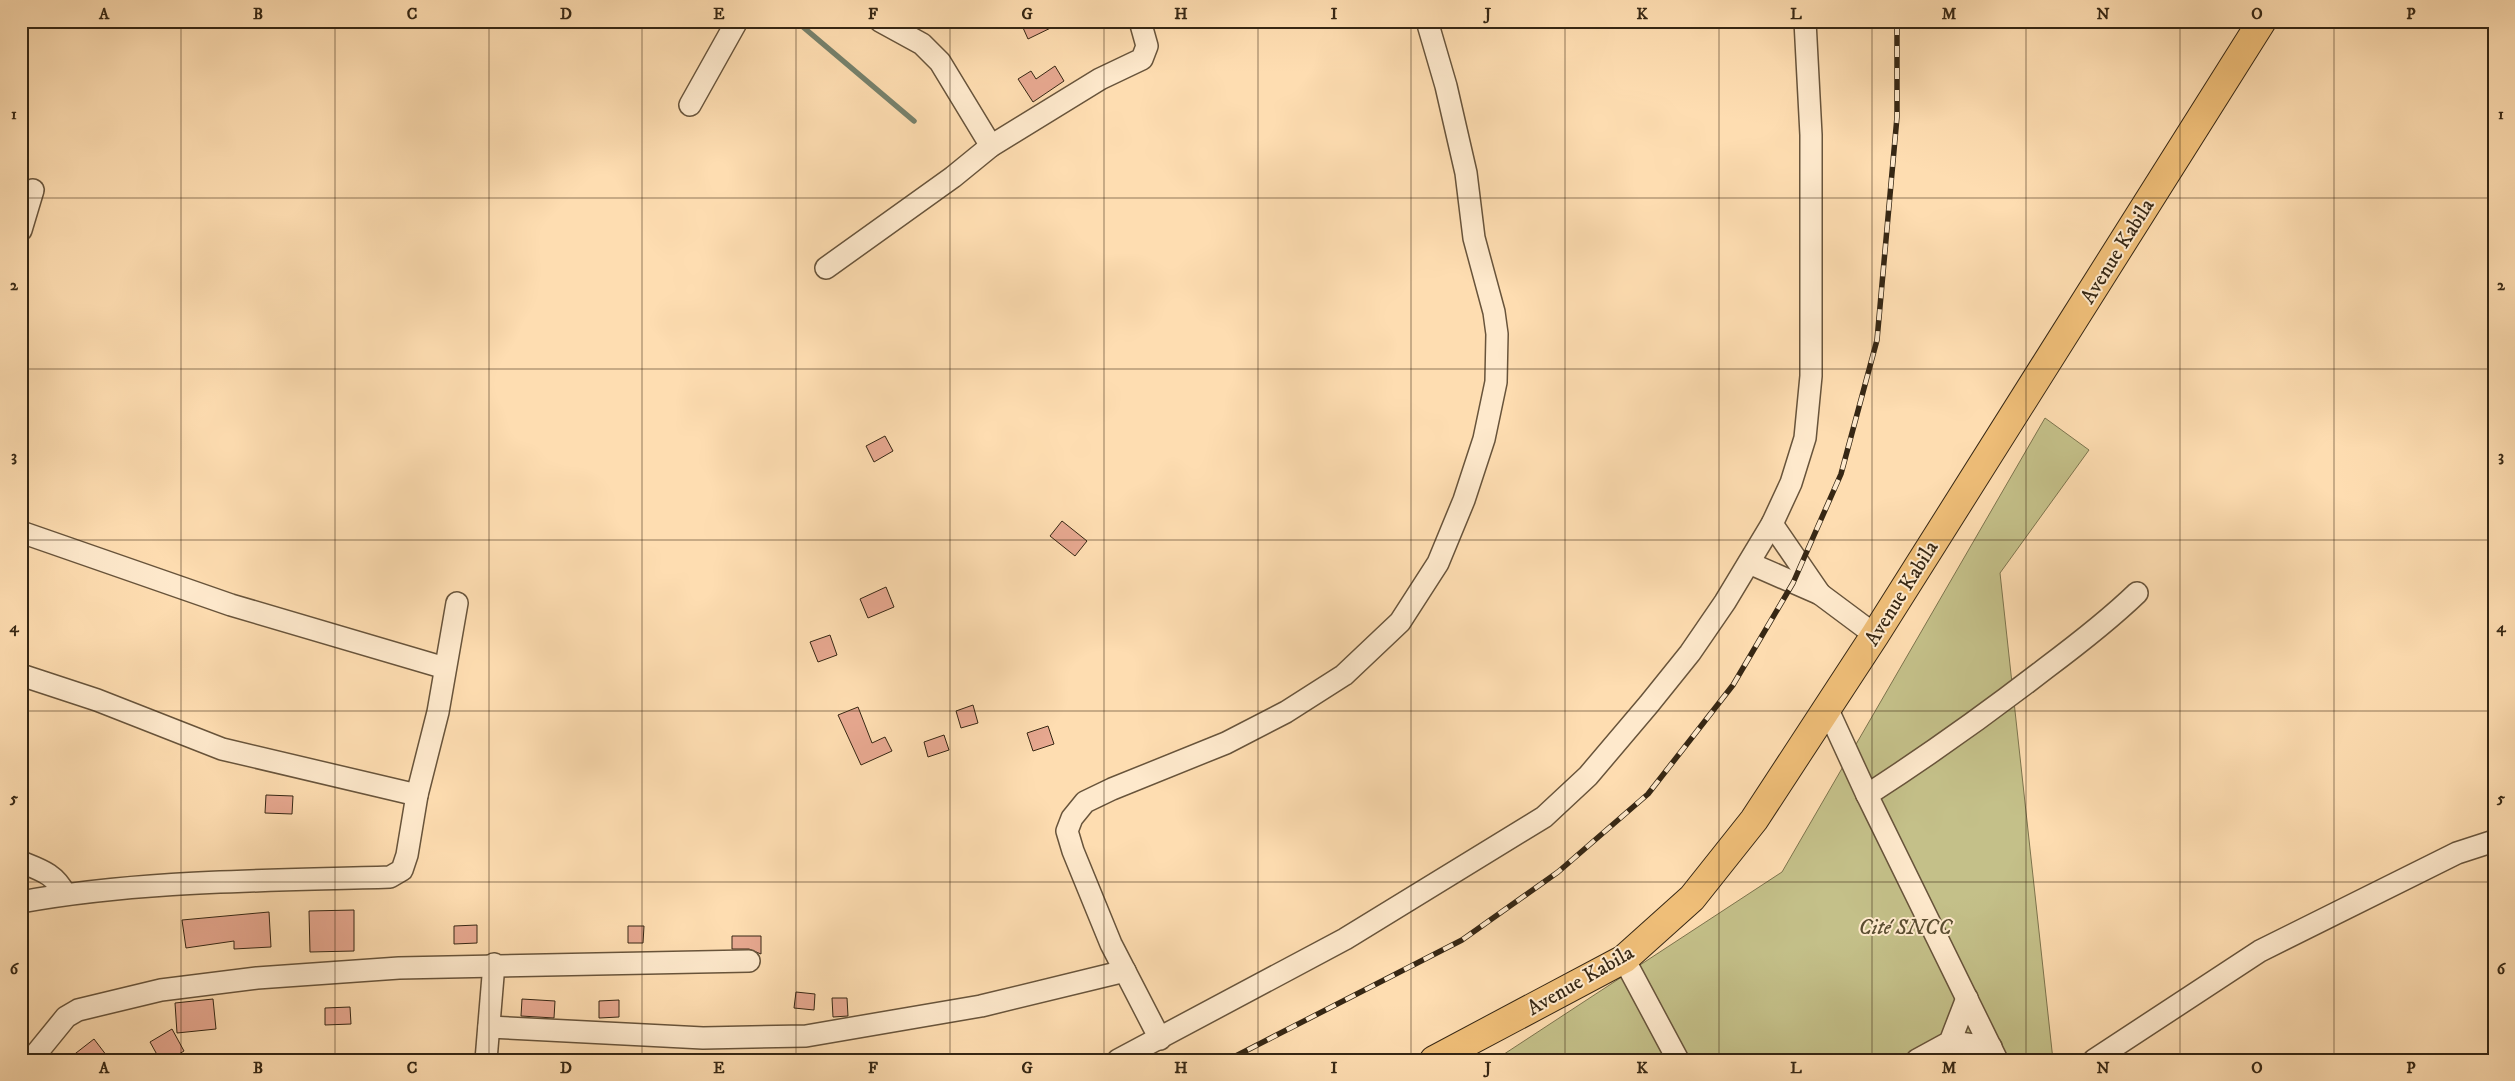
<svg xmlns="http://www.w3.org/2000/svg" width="2515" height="1081" font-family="'IM FELL DW Pica',serif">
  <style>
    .green { fill: #c4c089; stroke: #7d744e }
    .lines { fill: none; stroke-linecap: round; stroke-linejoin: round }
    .stream { stroke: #76816c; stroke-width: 5.5 }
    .building { fill: #e7a890; stroke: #362714 }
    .minor-casing { stroke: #68543b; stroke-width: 24 }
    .highway-casing { stroke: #362714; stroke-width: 30 }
    .minor { stroke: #fee9cc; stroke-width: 21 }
    .highway { stroke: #efbe78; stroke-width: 28 }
    .rail-casing { stroke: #362714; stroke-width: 5.5 }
    .rail { stroke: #fee9cc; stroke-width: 4; stroke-dasharray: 11; stroke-linecap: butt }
    .grid { fill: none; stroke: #362714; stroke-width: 1; stroke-opacity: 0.55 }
    .labels { text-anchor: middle; stroke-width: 4; stroke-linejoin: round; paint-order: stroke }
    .street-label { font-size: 21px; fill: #362714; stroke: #fee9cc }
    .park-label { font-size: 21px; font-style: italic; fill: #5a4d31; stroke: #fee9cc }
    .neatline { fill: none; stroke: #362714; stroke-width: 2 }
    .grid-label { font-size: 16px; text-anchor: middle; font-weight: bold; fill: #362714 }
  </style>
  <rect width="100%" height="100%" fill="#feddb1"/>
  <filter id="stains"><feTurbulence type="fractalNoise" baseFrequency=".004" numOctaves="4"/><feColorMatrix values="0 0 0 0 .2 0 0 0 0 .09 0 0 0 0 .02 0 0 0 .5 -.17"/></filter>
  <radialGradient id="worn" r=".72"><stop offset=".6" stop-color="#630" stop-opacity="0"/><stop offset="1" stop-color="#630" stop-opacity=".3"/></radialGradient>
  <polygon class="green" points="2045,418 2089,450 2000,573 2053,1060 1495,1060 1782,872"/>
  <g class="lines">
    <polyline class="stream" points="796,21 914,121"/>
  </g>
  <g class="building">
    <polygon points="1020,21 1065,21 1028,39"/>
    <polygon points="1055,66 1064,81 1033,102 1018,79 1031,71 1036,79"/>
    <polygon points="885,436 893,451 874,462 866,446"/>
    <polygon points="1062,521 1087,541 1075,556 1050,536"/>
    <polygon points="886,587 894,607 868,618 860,599"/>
    <polygon points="830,635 837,655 818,662 810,642"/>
    <polygon points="973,705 978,723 961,728 956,711"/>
    <polygon points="858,707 872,743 885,737 892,751 861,765 838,715"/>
    <polygon points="1048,726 1054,744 1033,751 1027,733"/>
    <polygon points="944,735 949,750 928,757 924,742"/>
    <polygon points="266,795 293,796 292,814 265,813"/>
    <polygon points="354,910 354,951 310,952 309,911"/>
    <polygon points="269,912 271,947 234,949 234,941 186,948 182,920"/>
    <polygon points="477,925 477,943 454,944 454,926"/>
    <polygon points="628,926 644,926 643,943 628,943"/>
    <polygon points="732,936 761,936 761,954 749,949 732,949"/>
    <polygon points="796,992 815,994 814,1010 794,1008"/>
    <polygon points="832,998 847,998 848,1016 833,1017"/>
    <polygon points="213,999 216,1029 177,1033 175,1003"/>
    <polygon points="522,999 555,1001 554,1018 521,1016"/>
    <polygon points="619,1000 619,1017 599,1018 599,1001"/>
    <polygon points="350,1007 351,1024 325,1025 325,1008"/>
    <polygon points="172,1029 184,1051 169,1060 160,1060 150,1042"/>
    <polygon points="94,1039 110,1060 67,1060"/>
  </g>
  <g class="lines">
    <defs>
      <g id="minor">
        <polyline points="880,21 922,44 940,62 991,146"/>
        <polyline points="690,105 737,21"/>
        <polyline points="21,230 33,190"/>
        <polyline points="826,268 953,177 991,146 1100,79 1142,59 1147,46 1140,21"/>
        <polyline points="1772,524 1820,594"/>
        <polyline points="21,532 231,605 445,668"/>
        <polyline points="1749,563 1820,594 1875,635"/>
        <polyline points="21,675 97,700 222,749 417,795"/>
        <polyline points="1827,708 1867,795 1997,1060"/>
        <path d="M1867,795C1929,755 1988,713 2046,668C2078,644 2108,621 2137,593"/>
        <path d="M21,862C41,870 55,874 65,894"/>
        <path d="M21,902C143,880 267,881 390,877L402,870L407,855L417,795L438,712L457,603"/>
        <polyline points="1624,959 1678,1060"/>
        <polyline points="489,1027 703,1038 806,1036 981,1006 1125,971"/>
        <polyline points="1160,1039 1111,944 1073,851 1067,831 1072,818 1085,802 1112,789 1226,743 1286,712 1344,675 1400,622 1438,563 1464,500 1484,439 1496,382 1497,334 1494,312 1474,238 1466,173 1446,86 1427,21"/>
        <polyline points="1950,1042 1991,1047"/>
        <polyline points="31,1060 66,1017 78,1010 161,990 257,978 399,968 749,961"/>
        <polyline points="486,1060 494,964"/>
        <polyline points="1118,1060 1345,939 1544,817 1588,776 1649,704 1690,653 1725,602 1772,524 1791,483 1805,438 1811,376 1811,135 1805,21"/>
        <polyline points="1917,1060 1950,1042 1967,998"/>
        <polyline points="2094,1060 2260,951 2457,853 2494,841"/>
      </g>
      <polyline id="highway" points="1434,1060 1624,959 1692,898 1754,820 1875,635 2262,21"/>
    </defs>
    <use href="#minor" class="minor-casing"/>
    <use href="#highway" class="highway-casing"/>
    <use href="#minor" class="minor"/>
    <use href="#highway" class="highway"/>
    <defs>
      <polyline id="rail" points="1228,1060 1462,940 1558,872 1648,794 1733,685 1793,583 1841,474 1877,340 1897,117 1897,21"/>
    </defs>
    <use href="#rail" class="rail-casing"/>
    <use href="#rail" class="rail"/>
  </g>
  <path class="grid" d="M181,21V1060M335,21V1060M489,21V1060M642,21V1060M796,21V1060M950,21V1060M1104,21V1060M1258,21V1060M1411,21V1060M1565,21V1060M1719,21V1060M1872,21V1060M2026,21V1060M2180,21V1060M2334,21V1060M21,198H2494M21,369H2494M21,540H2494M21,711H2494M21,882H2494"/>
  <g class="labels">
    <g class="street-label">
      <text transform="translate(2117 251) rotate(-58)" y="7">Avenue Kabila</text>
      <text transform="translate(1901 593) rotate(-58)" y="7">Avenue Kabila</text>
      <text transform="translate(1580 980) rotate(-30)" y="7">Avenue Kabila</text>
    </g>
    <g class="park-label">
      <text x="1905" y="934">Cité SNCC</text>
    </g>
  </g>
  <rect width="2515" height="1081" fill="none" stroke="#feddb1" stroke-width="55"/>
  <rect x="28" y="28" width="2460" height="1026" class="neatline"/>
  <g class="grid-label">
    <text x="104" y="19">A</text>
    <text x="258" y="19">B</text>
    <text x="412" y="19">C</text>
    <text x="566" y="19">D</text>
    <text x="719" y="19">E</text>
    <text x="873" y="19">F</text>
    <text x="1027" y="19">G</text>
    <text x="1181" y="19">H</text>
    <text x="1334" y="19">I</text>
    <text x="1488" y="19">J</text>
    <text x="1642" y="19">K</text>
    <text x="1796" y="19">L</text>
    <text x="1949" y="19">M</text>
    <text x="2103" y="19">N</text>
    <text x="2257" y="19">O</text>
    <text x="2411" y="19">P</text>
    <text x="14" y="119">1</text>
    <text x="2501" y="119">1</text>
    <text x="14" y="290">2</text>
    <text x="2501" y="290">2</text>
    <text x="14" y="461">3</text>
    <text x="2501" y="461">3</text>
    <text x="14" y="632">4</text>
    <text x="2501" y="632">4</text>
    <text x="14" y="803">5</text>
    <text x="2501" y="803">5</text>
    <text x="14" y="974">6</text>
    <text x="2501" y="974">6</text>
    <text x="104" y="1073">A</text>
    <text x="258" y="1073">B</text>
    <text x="412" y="1073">C</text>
    <text x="566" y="1073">D</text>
    <text x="719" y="1073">E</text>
    <text x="873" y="1073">F</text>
    <text x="1027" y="1073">G</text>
    <text x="1181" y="1073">H</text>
    <text x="1334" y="1073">I</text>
    <text x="1488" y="1073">J</text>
    <text x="1642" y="1073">K</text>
    <text x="1796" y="1073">L</text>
    <text x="1949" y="1073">M</text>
    <text x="2103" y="1073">N</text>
    <text x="2257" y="1073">O</text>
    <text x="2411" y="1073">P</text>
  </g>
  <rect width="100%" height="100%" filter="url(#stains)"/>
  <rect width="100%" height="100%" fill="url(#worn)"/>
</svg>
